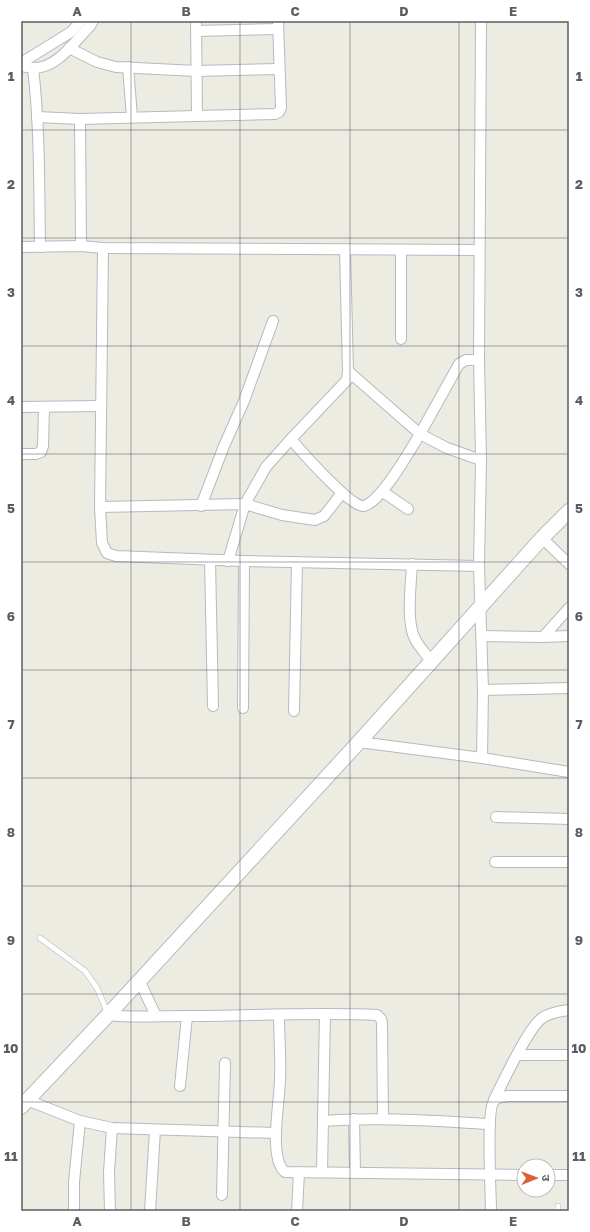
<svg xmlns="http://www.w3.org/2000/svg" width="590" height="1232" font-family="'Golos Text','Noto Sans Devanagari',sans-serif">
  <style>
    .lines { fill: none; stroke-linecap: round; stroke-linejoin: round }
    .lane-casing { stroke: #b8b9be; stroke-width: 6 }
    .street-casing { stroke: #b8b9be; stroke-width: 12 }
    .secondary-casing { stroke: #b8bac0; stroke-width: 16 }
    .lane { stroke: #fff; stroke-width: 5 }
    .street { stroke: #fff; stroke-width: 10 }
    .secondary { stroke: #fff; stroke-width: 14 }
    .grid { fill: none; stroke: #5b5d62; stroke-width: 1; stroke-opacity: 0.55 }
    .neatline { fill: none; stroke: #5b5d62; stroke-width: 1.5 }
    .grid-label { font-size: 13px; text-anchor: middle; font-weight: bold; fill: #5b5d62 }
  </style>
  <rect width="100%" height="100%" fill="#edece3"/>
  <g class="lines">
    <defs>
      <g id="lane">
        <polyline points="40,938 85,971 97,988 108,1014"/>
        <polyline points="558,1211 558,1206"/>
      </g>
      <g id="street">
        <polyline points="196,21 197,116"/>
        <polyline points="481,21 479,360 481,460 479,566 483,690 482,758"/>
        <polyline points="197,31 278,29"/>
        <polyline points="69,48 97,62 116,67 197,71 279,69"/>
        <polyline points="21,63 71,32 81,21"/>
        <path d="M21,66L33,68C40,127 39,187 40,247"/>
        <polyline points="128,67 132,117"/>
        <path d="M33,68C57,69 74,42 90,26L93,21"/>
        <polyline points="37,117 80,119 275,114 279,112 281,108 278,21"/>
        <polyline points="80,119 81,246"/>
        <polyline points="21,247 81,246 103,248 479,250"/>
        <polyline points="103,248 100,507 102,543 107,553 116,556 244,561 479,566"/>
        <polyline points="401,339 401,250"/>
        <polyline points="348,371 420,434 459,364 466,360 479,360"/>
        <polyline points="21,407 101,406"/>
        <path d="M291,439C300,450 352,509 364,506C382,501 410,450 420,434L447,448L481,460"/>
        <polyline points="21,454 36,454 41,452 43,446 44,407"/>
        <polyline points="383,492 408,509"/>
        <polyline points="201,506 224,446 244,401 273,321"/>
        <polyline points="100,507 245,504 282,515 315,520 324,516 342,493"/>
        <polyline points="542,538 569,564"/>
        <polyline points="210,560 213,706"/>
        <polyline points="228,561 245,504 266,467 291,439 347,380 348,371 345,250"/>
        <path d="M412,564C411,584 406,622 415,639C419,647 426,654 431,661"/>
        <polyline points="482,636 543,637 569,608"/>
        <polyline points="543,637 569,636"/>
        <polyline points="483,690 569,688"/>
        <polyline points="243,708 244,561"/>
        <polyline points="294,711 297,562"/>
        <polyline points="359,742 482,758 569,772"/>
        <polyline points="496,817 569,819"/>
        <polyline points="495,862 569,862"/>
        <polyline points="139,980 156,1016"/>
        <path d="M108,1015C133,1018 159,1016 184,1016C248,1016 312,1012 377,1015L381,1019L382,1023L383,1118"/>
        <path d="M279,1015C279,1036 281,1058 280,1079C280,1100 268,1158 285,1172L524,1175"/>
        <polyline points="518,1055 569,1055"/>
        <polyline points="180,1086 187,1016"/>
        <polyline points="27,1100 80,1121 112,1128 276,1133"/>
        <path d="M494,1100C503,1082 528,1028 542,1018C550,1013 560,1011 569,1010"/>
        <polyline points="354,1119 355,1172"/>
        <path d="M323,1121C379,1117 434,1121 490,1124"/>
        <polyline points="322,1172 325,1014"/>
        <polyline points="548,1175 569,1175"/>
        <polyline points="222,1195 225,1063"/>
        <polyline points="74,1211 74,1182 80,1121"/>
        <polyline points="110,1211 109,1172 112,1128"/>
        <polyline points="150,1211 155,1130"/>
        <polyline points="297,1211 299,1172"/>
        <path d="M491,1211C491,1194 486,1110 494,1101C497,1097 503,1097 508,1096H569"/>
      </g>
      <polyline id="secondary" points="21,1107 108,1015 359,742 542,538 569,511"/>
    </defs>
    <use href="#lane" class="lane-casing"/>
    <use href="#street" class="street-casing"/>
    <use href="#secondary" class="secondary-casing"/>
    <use href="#lane" class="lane"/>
    <use href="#street" class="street"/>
    <use href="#secondary" class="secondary"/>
  </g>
  <path class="grid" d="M131,21V1211M240,21V1211M350,21V1211M459,21V1211M21,130H569M21,238H569M21,346H569M21,454H569M21,562H569M21,670H569M21,778H569M21,886H569M21,994H569M21,1102H569"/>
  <rect width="590" height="1232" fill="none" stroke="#ffffff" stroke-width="44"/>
  <g transform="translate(536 1178) rotate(89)"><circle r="19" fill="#ffffff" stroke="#bdbec0"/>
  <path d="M0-3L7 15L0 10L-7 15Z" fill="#db5f3b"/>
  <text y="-6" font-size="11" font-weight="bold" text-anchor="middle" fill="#5b5d62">उ</text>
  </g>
  <rect x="22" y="22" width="546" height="1188" class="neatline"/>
  <g class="grid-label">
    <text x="77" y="16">A</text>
    <text x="186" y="16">B</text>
    <text x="295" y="16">C</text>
    <text x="404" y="16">D</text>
    <text x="513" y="16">E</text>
    <text x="11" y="81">1</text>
    <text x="579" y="81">1</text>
    <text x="11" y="189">2</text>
    <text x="579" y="189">2</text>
    <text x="11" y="297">3</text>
    <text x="579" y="297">3</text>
    <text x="11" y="405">4</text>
    <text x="579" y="405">4</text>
    <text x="11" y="513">5</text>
    <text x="579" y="513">5</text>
    <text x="11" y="621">6</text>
    <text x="579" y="621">6</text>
    <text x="11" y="729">7</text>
    <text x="579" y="729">7</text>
    <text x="11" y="837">8</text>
    <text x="579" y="837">8</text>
    <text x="11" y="945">9</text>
    <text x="579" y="945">9</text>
    <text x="11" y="1053">10</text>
    <text x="579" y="1053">10</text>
    <text x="11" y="1161">11</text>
    <text x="579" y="1161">11</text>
    <text x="77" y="1226">A</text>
    <text x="186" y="1226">B</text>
    <text x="295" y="1226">C</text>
    <text x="404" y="1226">D</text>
    <text x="513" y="1226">E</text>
  </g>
</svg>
